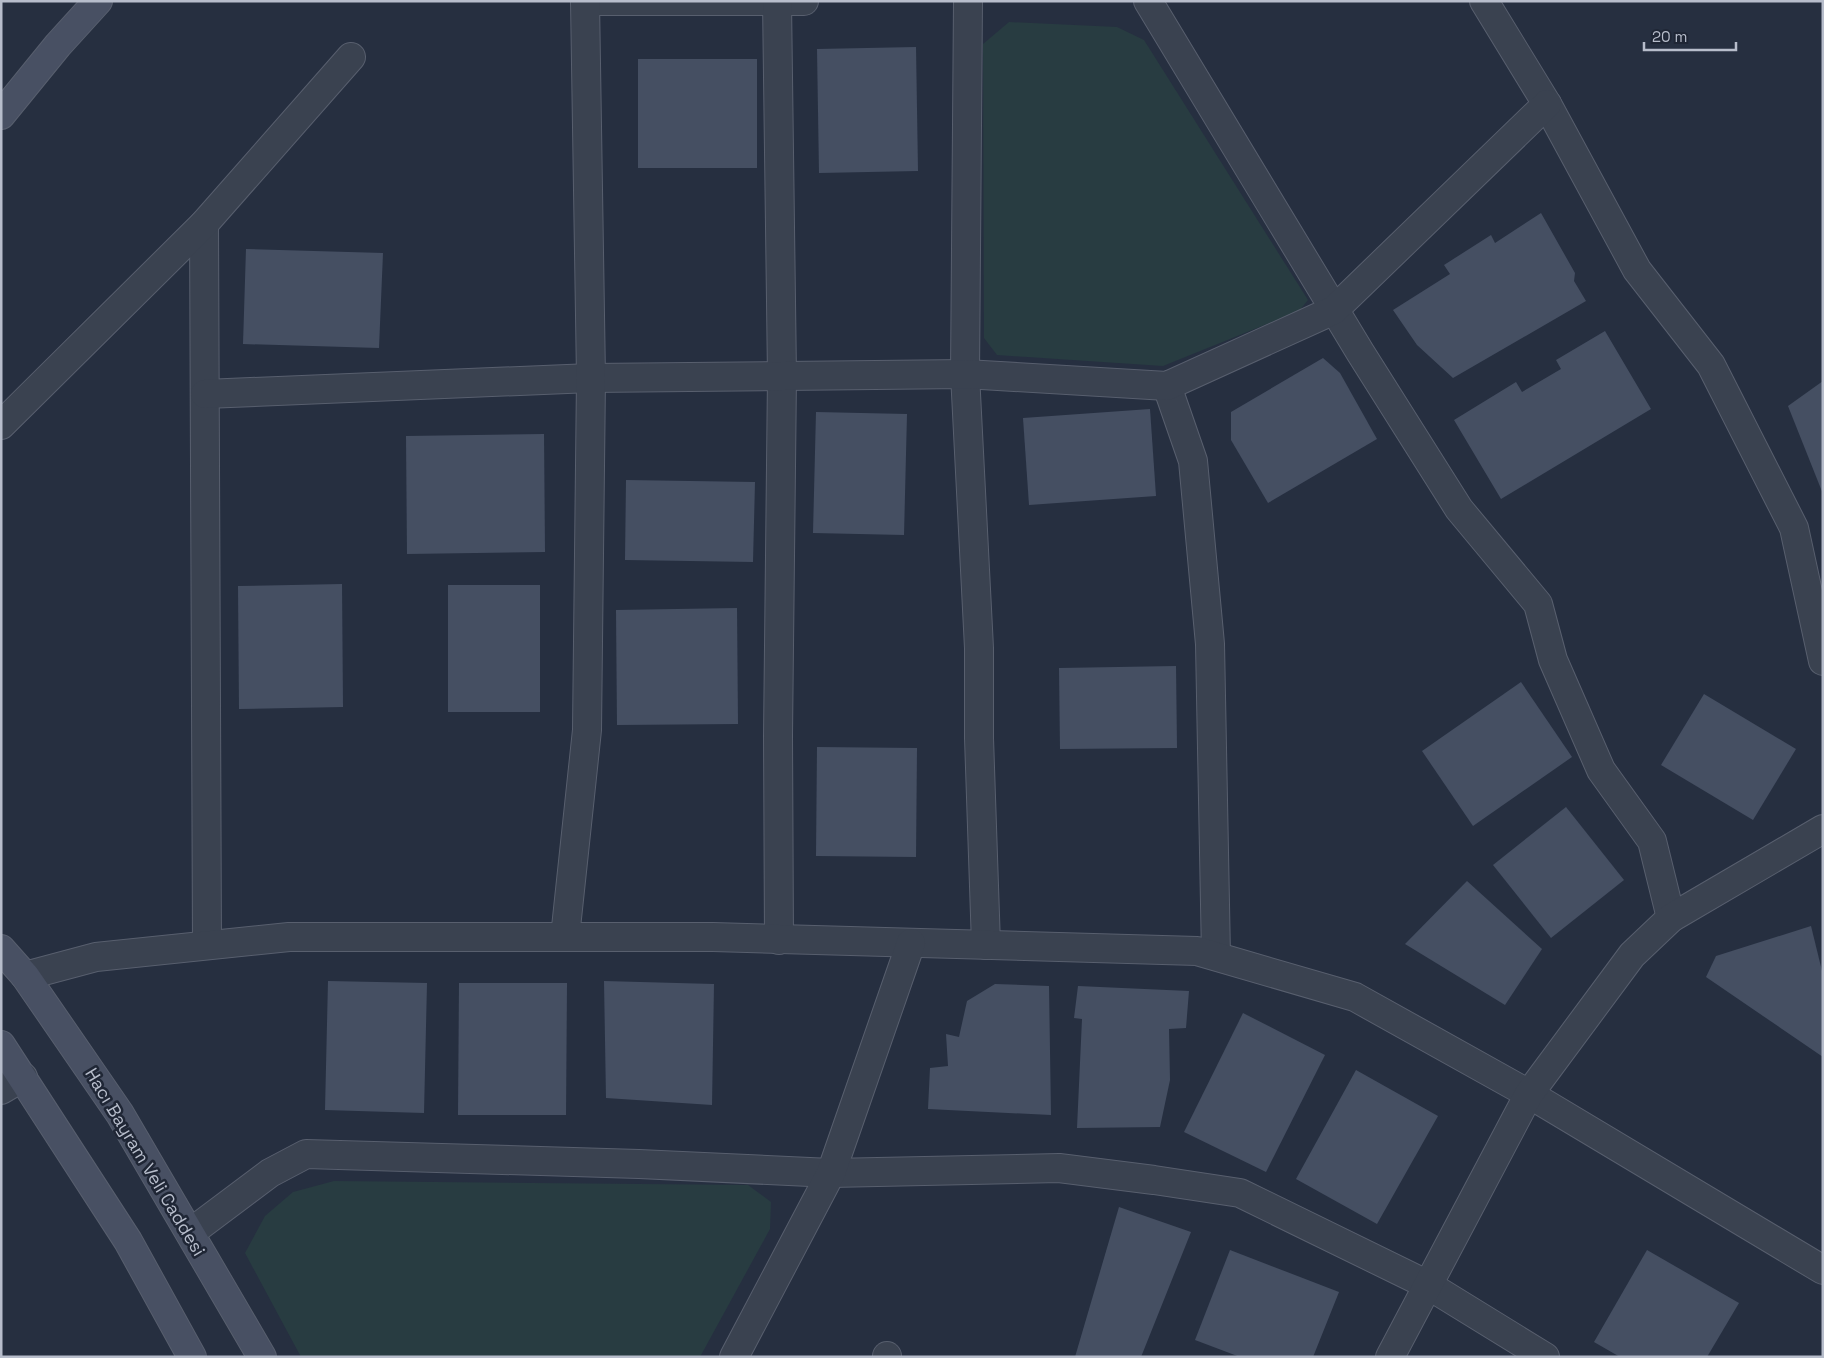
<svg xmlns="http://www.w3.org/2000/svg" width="1824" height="1358" font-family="'Space Grotesk',sans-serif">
<rect width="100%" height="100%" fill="#262f40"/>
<g fill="#283c41">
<polygon points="1009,22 1117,27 1144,40 1308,300 1299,311 1163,366 997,355 984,338 983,44"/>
<polygon points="334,1181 748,1185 771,1202 770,1229 700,1357 301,1357 245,1253 265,1216 293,1192"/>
</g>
<g fill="#454f62">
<polygon points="916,47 918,171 819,173 817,49"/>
<rect x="638" y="59" width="119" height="109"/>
<polygon points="1541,213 1575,273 1574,281 1586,301 1453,378 1417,345 1393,310 1450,274 1444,265 1491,235 1495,243"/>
<polygon points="246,249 383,253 379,348 243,344"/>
<polygon points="1605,331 1651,409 1501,499 1454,420 1516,382 1522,392 1561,369 1556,360"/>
<polygon points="1323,358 1340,373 1377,439 1268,503 1231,440 1231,412"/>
<polygon points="1823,381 1823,494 1788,406"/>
<polygon points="1150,409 1156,496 1029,505 1023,418"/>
<polygon points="816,412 907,414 904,535 813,533"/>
<polygon points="544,434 545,552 407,554 406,436"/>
<polygon points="626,480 755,482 753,562 625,560"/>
<polygon points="342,584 343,707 239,709 238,586"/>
<rect x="448" y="585" width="92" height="127"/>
<polygon points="737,608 738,724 617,725 616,610"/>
<polygon points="1176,666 1177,748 1060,749 1059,668"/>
<polygon points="1521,682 1572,757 1473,826 1422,751"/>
<polygon points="1704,694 1796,749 1753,820 1661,765"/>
<polygon points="817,747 917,748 916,857 816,856"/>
<polygon points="1566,807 1624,880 1551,938 1493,865"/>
<polygon points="1467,881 1542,949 1505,1005 1405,944"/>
<polygon points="1811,926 1823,975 1823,1057 1706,977 1716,956"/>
<polygon points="328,981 427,983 424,1113 325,1110"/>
<polygon points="604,981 714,984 712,1105 606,1098"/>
<polygon points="459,983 567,983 566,1115 458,1115"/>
<polygon points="995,984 1049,986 1051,1115 928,1109 930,1068 948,1066 946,1034 959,1037 967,1001"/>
<polygon points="1078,986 1189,991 1186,1028 1169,1029 1170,1080 1160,1127 1077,1128 1082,1019 1074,1018"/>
<polygon points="1243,1013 1325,1055 1266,1172 1184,1132"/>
<polygon points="1356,1070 1438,1116 1377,1224 1296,1179"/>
<polygon points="1119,1207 1191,1232 1141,1357 1075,1357"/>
<polygon points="1230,1250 1339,1292 1313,1357 1240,1357 1195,1340"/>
<polygon points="1647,1250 1739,1303 1707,1357 1620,1357 1594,1342"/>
</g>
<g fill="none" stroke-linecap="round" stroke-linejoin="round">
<g stroke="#585f6e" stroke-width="30">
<g id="street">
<polyline points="585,1 804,1"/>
<polyline points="968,1 965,374 979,648 979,738 986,945"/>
<polyline points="1148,1 1360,352 1459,509 1538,604 1553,660 1601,770 1652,841 1671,918"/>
<polyline points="1484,1 1547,104 1637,270 1711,365 1794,528 1823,661"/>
<polyline points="777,2 782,376 778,736 779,940"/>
<polyline points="204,224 207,945"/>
<polyline points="1167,386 1193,461 1210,644 1216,956"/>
<polyline points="205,394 591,378 965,374 1167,386 1334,310 1547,104"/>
<polyline points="1,425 204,224 351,57"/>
<polyline points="565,937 587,730 591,378 585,1"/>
<polyline points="25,976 96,957 289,937 713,937 1197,951 1355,997 1529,1094 1823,1270"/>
<polyline points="1,1090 23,1077"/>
<polyline points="190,1233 270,1173 306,1154 639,1164 831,1173 1059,1168 1154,1180 1240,1193 1428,1285 1545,1357"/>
<polyline points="734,1357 831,1173 911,943"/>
<polyline points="887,1357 887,1356"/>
<polyline points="1390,1357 1529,1094 1632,955 1671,918 1823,829"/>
</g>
</g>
<g stroke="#585f6e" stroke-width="30">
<g id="secondary">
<polyline points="1,115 58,45 98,1"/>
<polyline points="1,949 25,976 120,1114 262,1357"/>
<polyline points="1,1045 128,1241 192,1357"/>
</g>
</g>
<use href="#street" stroke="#3a4250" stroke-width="28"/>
<use href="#secondary" stroke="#485063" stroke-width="28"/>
</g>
<g text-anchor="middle" stroke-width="5" stroke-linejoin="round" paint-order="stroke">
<g font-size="18" fill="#b7bdcb" stroke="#1f2635">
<text transform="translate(145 1162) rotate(59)" y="6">Hacı Bayram Veli Caddesi</text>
</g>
</g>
<rect width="1824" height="1358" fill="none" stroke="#b7bdcb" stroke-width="5"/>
<path d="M1644 42v8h92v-8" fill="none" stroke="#b7bdcb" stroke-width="2.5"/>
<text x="1652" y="42" font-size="15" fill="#b7bdcb" stroke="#1f2635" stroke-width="4" paint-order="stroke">20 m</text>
</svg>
